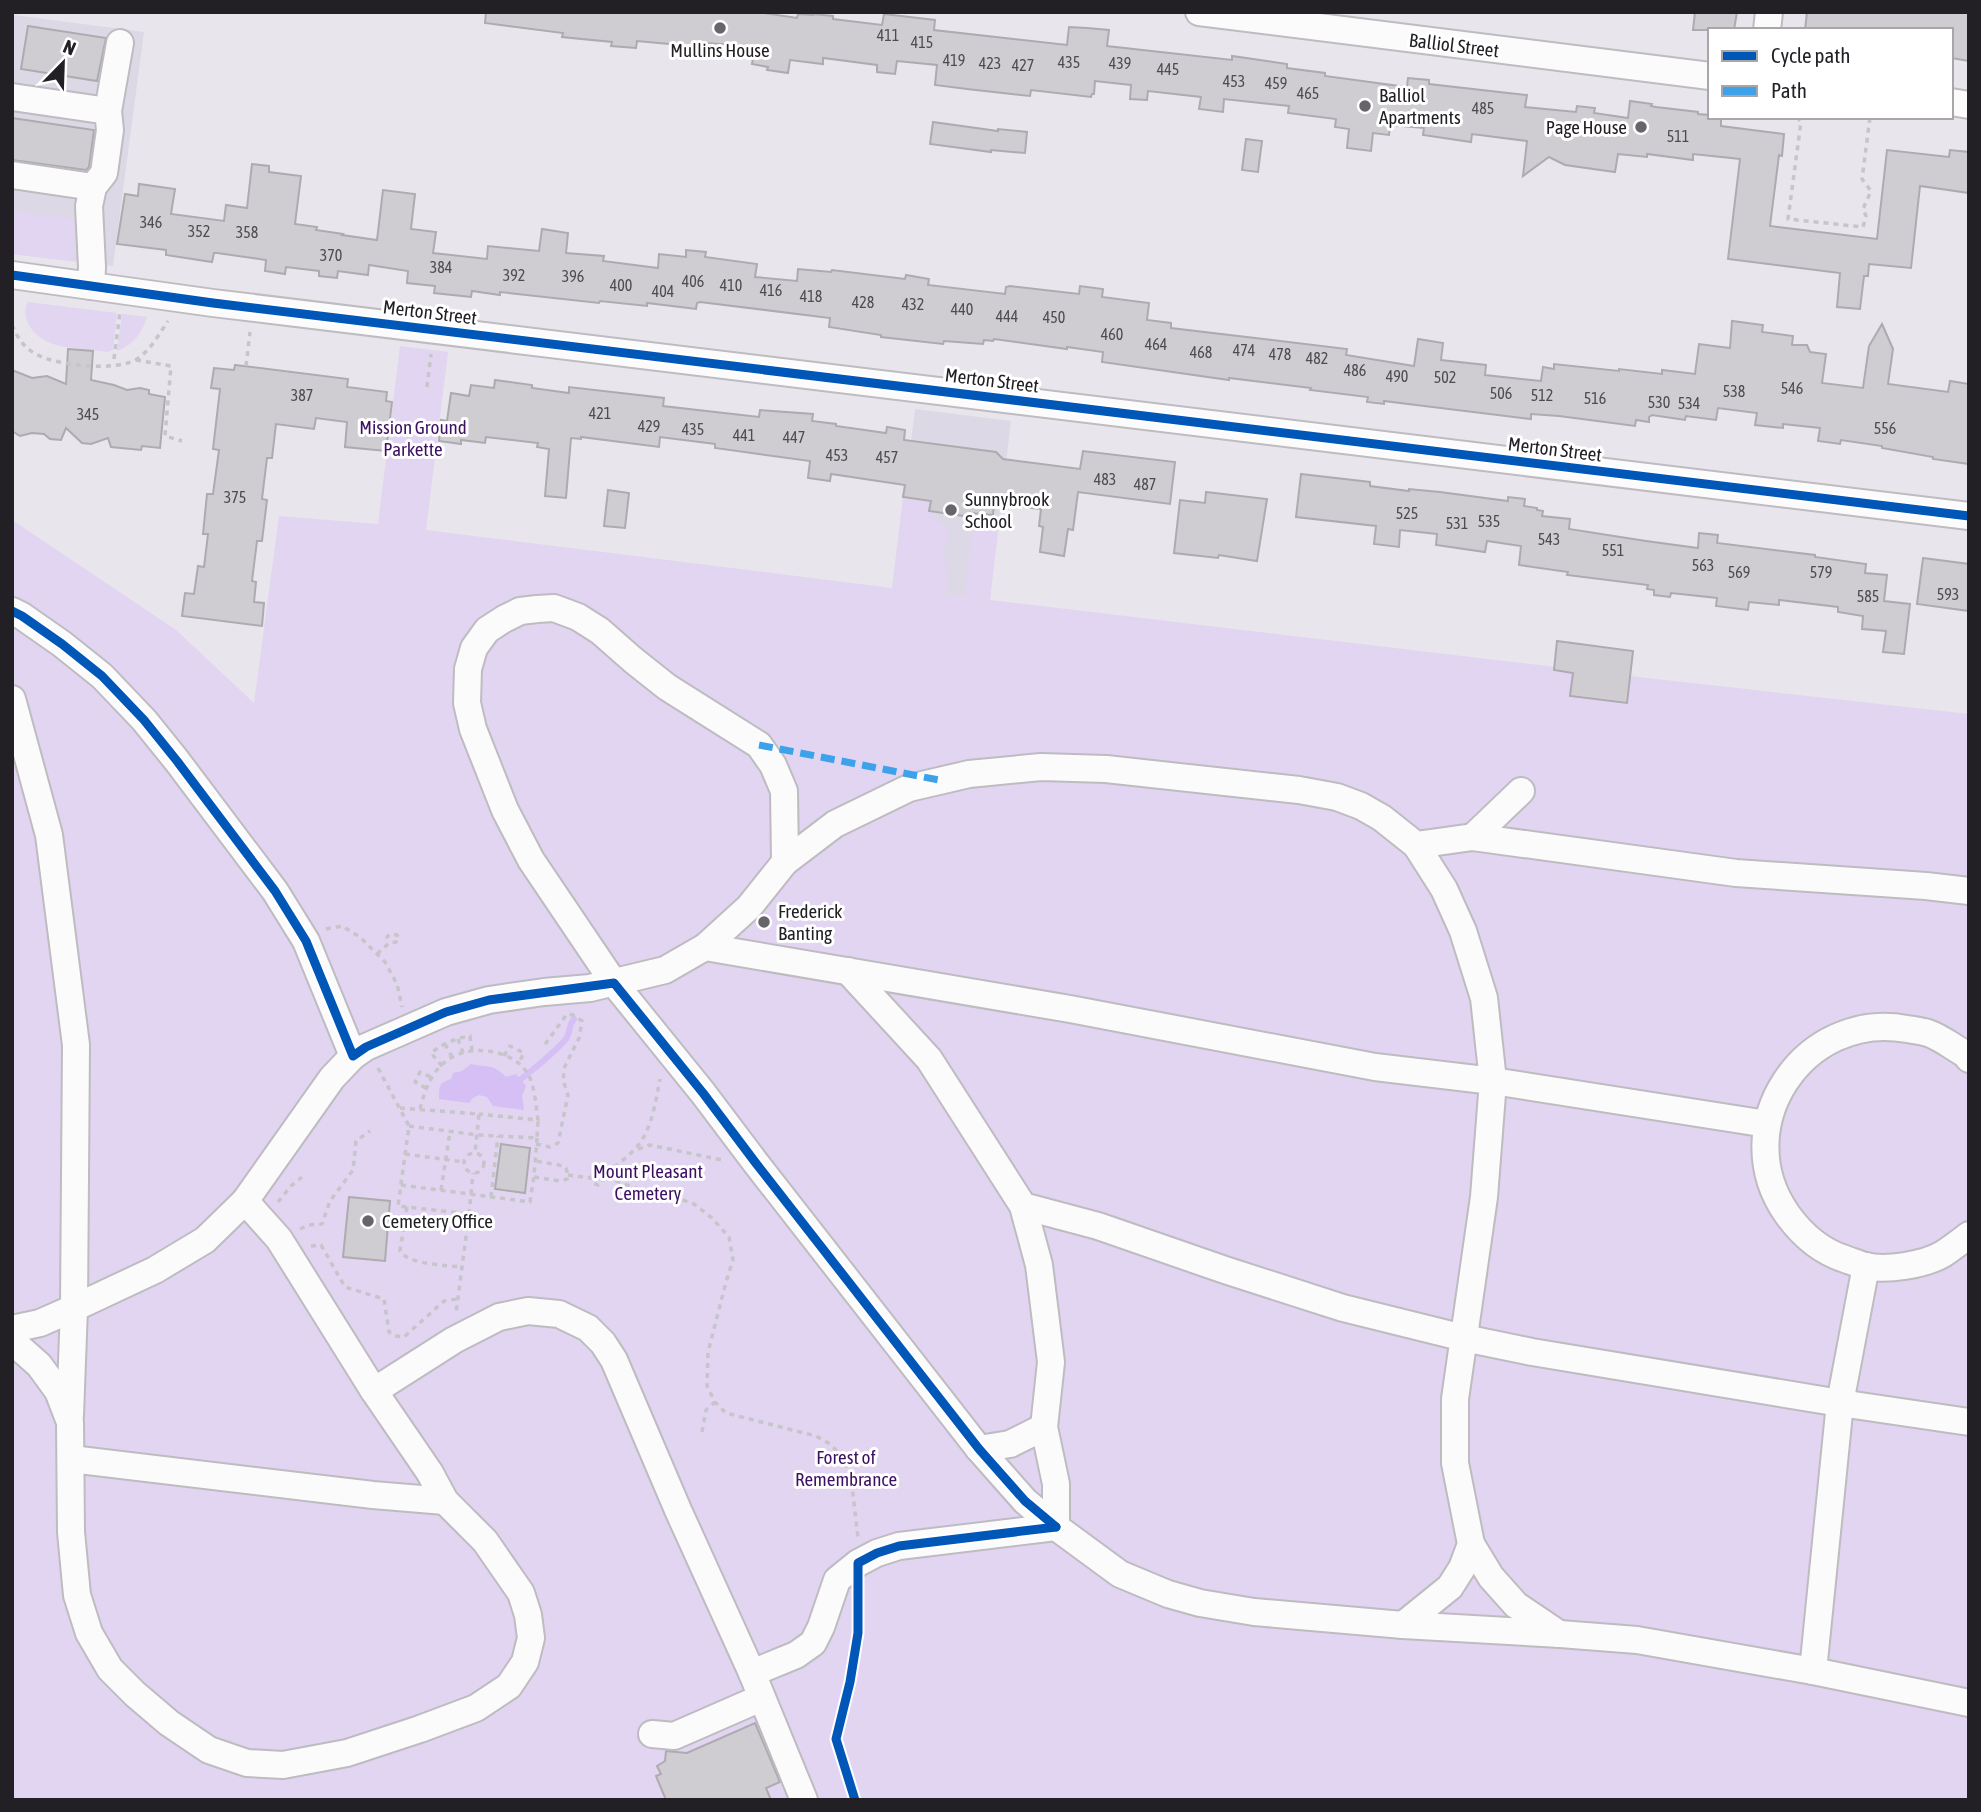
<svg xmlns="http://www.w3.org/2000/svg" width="1981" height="1812" font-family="'Asap Condensed',sans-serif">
<rect width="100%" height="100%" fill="#e8e5ec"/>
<g fill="#ddd8e6">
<polygon points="14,15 144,32 113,266 12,254 12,22"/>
<polygon points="915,409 1011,421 989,600 893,588"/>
</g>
<g fill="#e1d5f1">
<polygon points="12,211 73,219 74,253 71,261 12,254"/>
<path d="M28 302 117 313 113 350 107 352C81 348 41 351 28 323 25 315 24 309 28 302Z"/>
<path d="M122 314 147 317C142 333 133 345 117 351Z"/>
<polygon points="400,346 448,352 426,530 892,588 903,497 931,501 930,511 933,512 932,515 936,520 947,526 948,540 943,555 948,570 946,595 965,596 971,537 976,521 999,524 990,600 1656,679 1969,714 1969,1800 12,1800 12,520 176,630 254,703 279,516 378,524"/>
</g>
<path fill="#d6bff4" d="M471 1064C489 1068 492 1063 506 1077L516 1074 526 1086 522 1096 524 1110 493 1106 487 1097 479 1095 473 1098 469 1103 439 1099C440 1086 437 1084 451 1079L453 1073 462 1071Z"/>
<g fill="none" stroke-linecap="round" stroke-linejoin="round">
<path stroke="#d6bff4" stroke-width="6" d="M520 1080C538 1065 551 1056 566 1039 571 1032 568 1025 574 1019"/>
</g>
<g fill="#cfcdd2" stroke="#adabb0" stroke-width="2">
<polygon points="486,12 757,12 797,18 798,14 813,15 813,14 833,16 833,19 882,25 884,14 935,20 934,30 1067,45 1069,27 1087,28 1109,30 1107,46 1232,60 1232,56 1287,64 1287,68 1325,73 1325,76 1407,87 1408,78 1429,80 1429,84 1527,95 1525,107 1576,112 1577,106 1595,108 1594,113 1628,118 1630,101 1652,104 1651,106 1656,107 1698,112 1698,114 1710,115 1710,117 1721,117 1721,126 1784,134 1782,156 1779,155 1770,226 1877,239 1887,150 1949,157 1950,150 1969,152 1969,193 1920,186 1911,268 1869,264 1868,276 1864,276 1860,309 1837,307 1840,273 1728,259 1740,159 1693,154 1693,160 1647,154 1647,157 1618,154 1615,172 1565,165 1549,157 1523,176 1527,141 1472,134 1471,142 1423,135 1424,128 1390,125 1389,135 1373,133 1371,151 1347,148 1349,129 1335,127 1336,119 1288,113 1289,106 1224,99 1223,112 1199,109 1201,97 1148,91 1147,100 1130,99 1131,85 1095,81 1094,94 1092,94 1091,97 1031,90 1030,96 967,89 935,85 937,65 897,61 895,74 877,72 877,65 823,58 823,64 790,60 788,73 767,70 768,67 752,64 754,53 749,52 750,46 704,43 703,50 680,47 680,45 637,41 636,48 611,46 612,42 562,37 563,33 485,23"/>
<polygon points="1695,12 1737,12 1734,30 1693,30"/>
<polygon points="1807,12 1969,12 1969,61 1951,58 1951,30 1805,30"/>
<polygon points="28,26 106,38 97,81 21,69"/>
<polygon points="12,118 94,130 89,167 86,170 12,160"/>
<polygon points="933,122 998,131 998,129 1027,132 1025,153 991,150 991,152 930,144"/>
<polygon points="1246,139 1262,141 1258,172 1242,170"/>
<polygon points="252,164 269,166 269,172 301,176 295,224 317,227 316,230 343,234 342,235 377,240 383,190 415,194 411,229 436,232 433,253 487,259 488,246 539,251 542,229 568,233 566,253 604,256 603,261 658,268 659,254 686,257 686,250 706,252 705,257 757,264 755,277 797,281 798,269 831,272 832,270 905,279 906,275 929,279 928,285 1005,294 1006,287 1010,286 1079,294 1080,286 1103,289 1102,297 1149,303 1147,320 1171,323 1171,328 1347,349 1346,355 1414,366 1418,339 1443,343 1441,360 1486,365 1485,375 1541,381 1543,367 1554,369 1554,364 1619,371 1619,369 1662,374 1662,370 1695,374 1699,344 1730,348 1732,321 1763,325 1762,332 1793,336 1792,345 1807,345 1810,352 1826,354 1822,383 1863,388 1869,346 1882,324 1893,349 1888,384 1948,392 1950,381 1969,384 1969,464 1933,459 1933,457 1882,448 1882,446 1841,440 1840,444 1818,441 1820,428 1783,424 1783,428 1755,425 1757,413 1718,408 1716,420 1686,416 1685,420 1652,415 1649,417 1649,422 1636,420 1635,426 1559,416 1531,414 1531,419 1408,404 1384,401 1384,404 1367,402 1368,397 1310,390 1311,388 1229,378 1229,380 1102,362 1103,352 1067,347 1067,349 994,339 993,341 984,340 983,344 944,341 943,344 881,337 881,335 829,327 830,318 700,302 697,303 696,309 647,303 647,306 600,301 599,303 500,292 500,295 472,291 471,297 434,293 435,286 407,283 408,271 369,265 368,275 338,271 337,278 319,276 319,271 286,267 285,274 265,271 266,260 217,253 214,253 212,262 166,255 166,250 117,244 125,194 138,196 139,184 175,189 171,214 224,221 226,205 247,208"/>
<polygon points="68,349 93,351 91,380 114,385 127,390 140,388 149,390 149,394 165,397 160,448 142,446 141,450 111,447 108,438 91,444 82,443 66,428 61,440 50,439 44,434 32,433 20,436 12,431 12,370 32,378 47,376 66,384"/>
<polygon points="235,365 348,379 347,387 387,392 386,401 392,402 386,451 345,447 347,422 316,418 314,429 276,424 272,458 267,458 262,499 267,500 262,541 257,541 252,581 256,582 254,602 264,603 262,626 182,616 185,593 194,594 198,566 204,567 208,534 203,534 207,494 213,494 219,450 213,449 220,389 211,388 214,368 234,370"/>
<polygon points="495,380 532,385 532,388 569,393 569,387 664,398 663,406 759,417 760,410 813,414 812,421 836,424 836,426 886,433 887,427 905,430 904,440 996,452 1003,459 1080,469 1083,451 1175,462 1170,504 1078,492 1073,530 1068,529 1064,556 1040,552 1043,527 1039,526 1041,509 994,504 993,515 971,513 971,517 929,511 931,501 903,497 905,485 831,474 830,481 808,478 810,461 715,448 715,444 660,437 659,447 581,437 581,439 571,438 566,498 545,496 549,449 537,447 538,443 486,437 485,443 461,440 461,444 439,441 441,420 447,421 451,393 469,396 471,385 494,388"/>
<polygon points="1301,474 1370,482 1370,486 1409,491 1409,489 1440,492 1508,501 1508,497 1525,499 1524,506 1537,508 1537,510 1543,511 1542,516 1570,519 1569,529 1646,541 1698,548 1699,533 1718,535 1717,543 1815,555 1815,557 1866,564 1865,573 1887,575 1884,601 1910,604 1904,654 1883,652 1886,631 1862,629 1863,616 1838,612 1838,607 1779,600 1779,605 1749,602 1748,610 1716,606 1717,598 1671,593 1670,597 1654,595 1654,590 1647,589 1648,585 1567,575 1568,572 1519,565 1521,546 1487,541 1485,552 1436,545 1437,534 1400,530 1399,547 1374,544 1376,526 1296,517"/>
<polygon points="608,490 629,493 625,528 604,526"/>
<polygon points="1206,492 1267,499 1257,561 1219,555 1218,558 1174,553 1180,500 1205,503"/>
<polygon points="1923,558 1969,564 1969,611 1917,604"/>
<polygon points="1557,641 1633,651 1627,703 1570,696 1573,673 1554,670"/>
<polygon points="501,1144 530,1148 525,1193 495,1189"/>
<polygon points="349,1197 390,1201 385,1261 343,1257"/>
<polygon points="755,1723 780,1782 766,1788 771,1800 666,1800 656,1776 661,1774 657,1766 665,1761 666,1751 687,1753"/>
</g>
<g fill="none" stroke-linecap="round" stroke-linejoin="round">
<g stroke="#bebbc1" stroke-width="30">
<g id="minor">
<polyline points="1199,12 1710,76"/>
<polyline points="1767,30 1769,12"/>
<polyline points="12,97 108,111 110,130 104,173 93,187 89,206 92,267 91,286"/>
<polyline points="1951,102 1969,105"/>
<polyline points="108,111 120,43"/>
<polyline points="12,175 93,187"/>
<polyline points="12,275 213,303 1969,516"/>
<polyline points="12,611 22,616 62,644 102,676 144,720 177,761 275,891 306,941 353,1056"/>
<polyline points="12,699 49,835 76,1045 74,1308 70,1415"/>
<polyline points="1473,837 1521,791"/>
<polyline points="785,862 784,791 773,765 759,745 667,687 633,660 600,631 578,617 554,608 537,609 520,611 504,619 487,630 474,648 468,669 467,703 473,729 505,810 531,860 614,983 703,1093 755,1162 979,1449 1025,1501 1056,1527 1120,1574 1168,1594 1200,1603 1254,1612 1403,1625 1560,1634 1637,1640 1813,1671 1969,1703"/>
<polyline points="705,947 749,907 785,862 835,824 909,788 969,774 1041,767 1106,769 1299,790 1337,797 1361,806 1382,818 1416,845 1473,837 1736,873 1926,886 1969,891"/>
<polyline points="848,971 929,1059 1023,1206 1039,1265 1051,1362 1044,1427 1056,1484 1056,1527"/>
<path d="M1969 1059 1965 1054C1953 1047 1940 1037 1928 1033 1921 1031 1913 1030 1907 1029 1803 1010 1726 1127 1787 1214 1802 1235 1820 1251 1845 1259 1851 1261 1858 1264 1865 1266 1886 1271 1924 1265 1943 1254 1952 1248 1960 1242 1969 1235"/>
<polyline points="1023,1206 1098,1226 1225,1270 1343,1308 1464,1338 1532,1352 1840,1403 1969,1422"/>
<polyline points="12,1329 40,1323 74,1308 155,1270 205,1240 245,1201 332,1078 353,1056 366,1047 446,1012 489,1000 544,992 590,988 665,970 705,947 1070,1009 1375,1067 1493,1081 1767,1124"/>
<polyline points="12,1341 39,1365 58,1391 70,1422 71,1532 77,1595 89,1633 110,1669 135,1694 169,1723 209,1750 247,1763 283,1765 347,1753 420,1729 476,1708 509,1686 525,1662 531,1638 528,1615 521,1593 485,1541 445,1501 430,1473 374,1391 279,1239 245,1201"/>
<polyline points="374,1391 454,1340 499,1317 528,1311 559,1314 588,1328 603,1343 614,1360 678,1510 752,1673 796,1655 813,1643 821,1627 837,1580 858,1563 877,1553 899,1546 1056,1527"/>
<polyline points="979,1449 1010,1444 1044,1427"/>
<polyline points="71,1459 373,1495 445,1501"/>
<polyline points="1471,1544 1491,1577 1516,1605 1559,1634"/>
<polyline points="1403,1625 1450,1587 1462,1568 1471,1544 1455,1463 1455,1399 1484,1197 1493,1081 1484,998 1463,931 1444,889 1416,845"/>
<polyline points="1813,1671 1840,1403 1866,1266"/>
<polyline points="752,1673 804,1800"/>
<polyline points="652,1734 674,1736 761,1698"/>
</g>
</g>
<g stroke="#c6c5c9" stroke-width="3.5" stroke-dasharray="5 5" stroke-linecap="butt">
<polyline points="1797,117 1801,122 1788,219 1863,227 1866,216 1863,209 1871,191 1862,179 1870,117"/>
<path d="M12 325C17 337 24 348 36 354 57 366 116 372 137 359 151 350 159 334 168 321"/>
<polyline points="114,359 120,312"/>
<polyline points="136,360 171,366 165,436 182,441"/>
<polyline points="246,366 250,332"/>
<polyline points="427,387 431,354"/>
<polyline points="326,929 342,926 360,937 385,962 397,984 402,1007"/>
<polyline points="377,954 389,943 396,942 399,938 397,935 390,934 387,937 389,943"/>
<polyline points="458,1039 463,1053"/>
<polyline points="445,1044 452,1057"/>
<polyline points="504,1056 510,1046 524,1053 518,1064"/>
<path d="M442 1066 431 1053C442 1044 456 1038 470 1036L472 1050"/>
<polyline points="378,1068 409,1126 398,1206 469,1214 456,1313"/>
<polyline points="426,1088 415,1082 420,1072 431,1077"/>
<polyline points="400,1108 479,1114 475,1153"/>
<path d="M420 1109C425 1090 431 1071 449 1059 472 1043 518 1050 530 1078 535 1090 536 1107 538 1120L479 1114"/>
<polyline points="409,1126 478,1135 537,1138 538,1120"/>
<polyline points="536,1144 550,1147 558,1143 568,1095 563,1080 565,1066 579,1038 582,1021 573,1015 567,1014 543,1047"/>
<polyline points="638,1149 650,1145 722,1160"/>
<circle cx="474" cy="1163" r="10"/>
<polyline points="405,1154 464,1162"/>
<path d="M568 1175 591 1178 593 1183 598 1185 603 1182V1176C613 1168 624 1160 633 1151 652 1133 655 1103 660 1079"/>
<polyline points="534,1177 560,1181 567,1179 568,1175 566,1168 559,1165 535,1161"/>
<polyline points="591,1178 594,1173 599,1172 603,1176 635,1188 672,1196 694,1204 712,1218 729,1237 733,1260 726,1282 708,1352 707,1386 715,1402 726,1413 816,1436 830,1444 842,1456 851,1477 858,1538"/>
<polyline points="401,1185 530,1202 534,1176 537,1138"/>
<polyline points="441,1190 450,1132"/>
<polyline points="491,1197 498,1136"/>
<polyline points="278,1202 291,1186 302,1177"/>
<path d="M407 1207 400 1251C410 1265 445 1265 461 1267"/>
<polyline points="469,1214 473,1173"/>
<polyline points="300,1229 309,1225 322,1224 330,1201 353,1170 356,1141 370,1131"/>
<polyline points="311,1246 321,1245 345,1287 384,1299 389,1332 395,1336 404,1337 444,1301 457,1299"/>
<polyline points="702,1432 706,1410 715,1402"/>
</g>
<use href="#minor" stroke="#fcfbfc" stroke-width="26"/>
<polyline stroke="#3ea2eb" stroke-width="7" stroke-dasharray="14 7" stroke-linecap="butt" points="759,745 939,780"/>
<g stroke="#fff" stroke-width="13">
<g id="cycleway">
<polyline points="12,275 213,303 1969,516"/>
<polyline points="12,611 22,616 62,644 102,676 144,720 177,761 275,891 306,941 353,1056 366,1047 446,1012 489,1000 614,983 703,1093 755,1162 979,1449 1025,1501 1056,1527"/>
<polyline points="855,1800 836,1739 850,1682 858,1633 858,1563 877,1553 899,1546 1056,1527"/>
</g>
</g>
<use href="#cycleway" stroke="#0057b8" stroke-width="9"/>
</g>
<g fill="#67656b" stroke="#fff" stroke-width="2.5">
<circle cx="720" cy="28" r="7"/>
<circle cx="1365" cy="106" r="7"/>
<circle cx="1641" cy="127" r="7"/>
<circle cx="951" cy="510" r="7"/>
<circle cx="764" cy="922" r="7"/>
<circle cx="368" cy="1221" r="7"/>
</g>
<g text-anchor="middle" stroke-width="6" stroke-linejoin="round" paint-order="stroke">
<g font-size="16" fill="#4e4c51">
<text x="888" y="41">411</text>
<text x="922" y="48">415</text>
<text x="954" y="66">419</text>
<text x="1069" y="68">435</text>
<text x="990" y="69">423</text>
<text x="1120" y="69">439</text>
<text x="1023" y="71">427</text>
<text x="1168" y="75">445</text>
<text x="1234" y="87">453</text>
<text x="1276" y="89">459</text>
<text x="1308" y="99">465</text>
<text x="1483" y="114">485</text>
<text x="1678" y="142">511</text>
<text x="151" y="228">346</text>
<text x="199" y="237">352</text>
<text x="247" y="238">358</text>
<text x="331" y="261">370</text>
<text x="441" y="273">384</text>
<text x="514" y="281">392</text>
<text x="573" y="282">396</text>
<text x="693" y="287">406</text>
<text x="621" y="291">400</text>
<text x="731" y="291">410</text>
<text x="771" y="296">416</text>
<text x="663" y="297">404</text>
<text x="811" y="302">418</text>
<text x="863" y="308">428</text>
<text x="913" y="310">432</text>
<text x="962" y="315">440</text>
<text x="1007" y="322">444</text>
<text x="1054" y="323">450</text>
<text x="1112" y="340">460</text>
<text x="1156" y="350">464</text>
<text x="1244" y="356">474</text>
<text x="1201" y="358">468</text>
<text x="1280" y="360">478</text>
<text x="1317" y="364">482</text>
<text x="1355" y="376">486</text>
<text x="1397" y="382">490</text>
<text x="1445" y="383">502</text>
<text x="1792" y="394">546</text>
<text x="1734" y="397">538</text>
<text x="1501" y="399">506</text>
<text x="302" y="401">387</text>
<text x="1542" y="401">512</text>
<text x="1595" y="404">516</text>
<text x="1659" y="408">530</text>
<text x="1689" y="409">534</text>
<text x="600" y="419">421</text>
<text x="88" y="420">345</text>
<text x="649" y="432">429</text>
<text x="1885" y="434">556</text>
<text x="693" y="435">435</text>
<text x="744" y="441">441</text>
<text x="794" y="443">447</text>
<text x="837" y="461">453</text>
<text x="887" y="463">457</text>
<text x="1105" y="485">483</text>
<text x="1145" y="490">487</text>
<text x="235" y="503">375</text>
<text x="1407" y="519">525</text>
<text x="1489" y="527">535</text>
<text x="1457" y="529">531</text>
<text x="1549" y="545">543</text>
<text x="1613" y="556">551</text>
<text x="1703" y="571">563</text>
<text x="1739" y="578">569</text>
<text x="1821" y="578">579</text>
<text x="1948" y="600">593</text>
<text x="1868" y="602">585</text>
</g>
<g font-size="19" fill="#222025" stroke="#fff">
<text transform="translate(1454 45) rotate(7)" y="7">Balliol Street</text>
<text transform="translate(430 312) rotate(7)" y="7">Merton Street</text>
<text transform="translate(992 380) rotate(7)" y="7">Merton Street</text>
<text transform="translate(1555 449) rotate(7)" y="7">Merton Street</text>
</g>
<g font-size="19" fill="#222025" stroke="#fff" text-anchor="start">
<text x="720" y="57" text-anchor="middle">Mullins House</text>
<text x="1379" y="102">Balliol<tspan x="1379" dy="22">Apartments</tspan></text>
<text x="1627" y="134" text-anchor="end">Page House</text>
<text x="965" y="506">Sunnybrook<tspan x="965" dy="22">School</tspan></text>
<text x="778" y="918">Frederick<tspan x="778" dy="22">Banting</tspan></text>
<text x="382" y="1228">Cemetery Office</text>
</g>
<g font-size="19" fill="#3e1063" stroke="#fff">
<text x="413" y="434">Mission Ground<tspan x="413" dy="22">Parkette</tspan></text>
<text x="648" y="1178">Mount Pleasant<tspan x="648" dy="22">Cemetery</tspan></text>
<text x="846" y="1464">Forest of<tspan x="846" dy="22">Remembrance</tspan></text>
</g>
</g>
<rect width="1981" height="1812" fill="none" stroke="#222025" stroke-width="28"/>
<rect x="1708" y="28" width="245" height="91" fill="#ffffff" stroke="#a7a6a8" stroke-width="2"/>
<rect x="1722" y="51" width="35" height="10" fill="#0057b8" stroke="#a7a6a8" stroke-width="2"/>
<text x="1771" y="63" font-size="21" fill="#222025">Cycle path</text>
<rect x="1722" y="86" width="35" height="10" fill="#3ea2eb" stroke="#a7a6a8" stroke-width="2"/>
<text x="1771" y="98" font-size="21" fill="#222025">Path</text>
<g transform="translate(63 63) rotate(23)" stroke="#ffffff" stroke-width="5" paint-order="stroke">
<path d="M0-5L12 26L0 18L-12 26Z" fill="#222025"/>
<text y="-10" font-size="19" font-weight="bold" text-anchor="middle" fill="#222025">N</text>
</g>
</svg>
